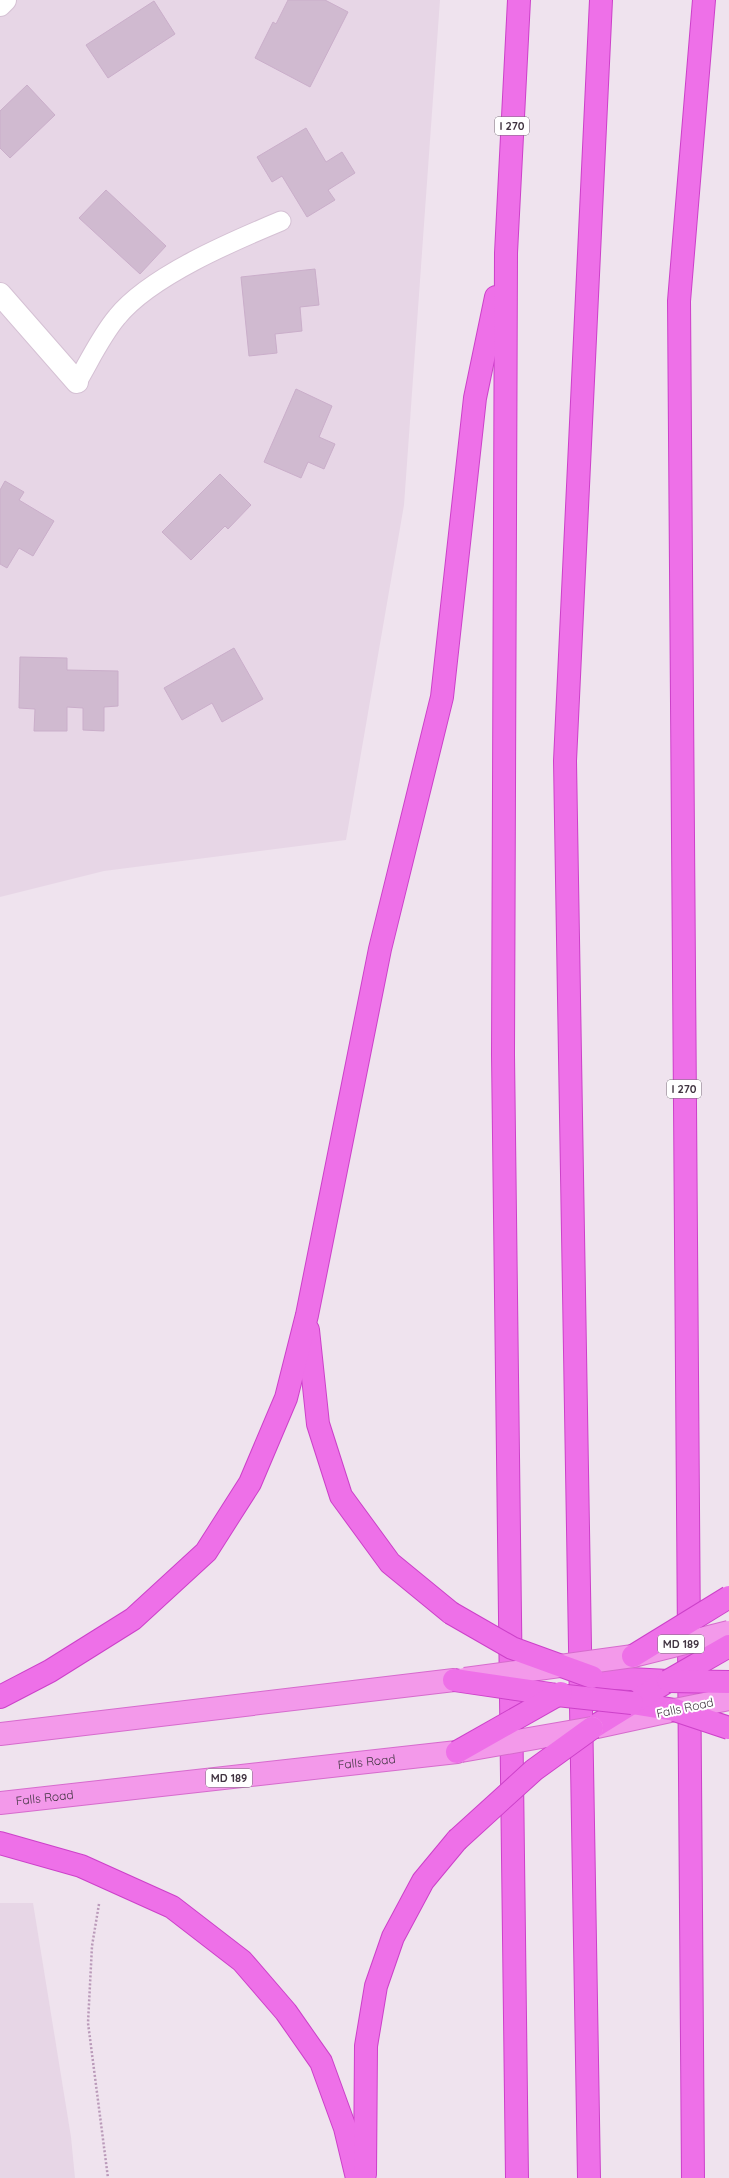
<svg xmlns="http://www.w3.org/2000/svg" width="729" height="2178" font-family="Quicksand,sans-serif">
<rect width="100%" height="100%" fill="#efe3ee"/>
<g fill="#e7d6e6">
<polygon points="0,0 440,0 404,505 346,840 104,871 0,897"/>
<polygon points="0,1903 33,1903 71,2137 75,2178 0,2178"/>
</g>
<g fill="#d0bad0" stroke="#caaeca">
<polygon points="288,0 325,0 348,12 310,87 255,58 273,22 276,24"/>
<polygon points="154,1 175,34 108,78 86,45"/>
<polygon points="27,85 55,115 10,158 0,148 0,111"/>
<polygon points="306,128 326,162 342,152 355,173 328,190 335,200 307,217 282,176 272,182 257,157"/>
<polygon points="106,190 166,246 140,274 79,218"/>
<polygon points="315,269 319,305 300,307 302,331 275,334 277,353 249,356 241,277"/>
<polygon points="296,389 332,406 319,437 335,444 324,469 308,462 301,478 264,462"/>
<polygon points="220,474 251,505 228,529 225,526 191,560 162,532"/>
<polygon points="5,481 24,492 19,500 54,521 33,556 19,548 7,568 0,564 0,490"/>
<polygon points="234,648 263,699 222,722 212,703 182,720 164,688"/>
<polygon points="20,657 67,658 67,670 118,671 118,706 104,707 104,731 83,730 83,708 67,707 67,731 34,731 35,709 19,708"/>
</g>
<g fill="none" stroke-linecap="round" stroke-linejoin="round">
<g stroke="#d5c1d4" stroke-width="21">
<path id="service" d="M77 382C90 360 101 336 117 317 150 276 233 241 281 221"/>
</g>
<g stroke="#d5c1d4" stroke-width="24">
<g id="minor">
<polyline points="0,5 5,0"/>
<polyline points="0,294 77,382"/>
</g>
</g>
<g stroke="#d66bcd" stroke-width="24">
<g id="primary">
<polyline points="597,1727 675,1710"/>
<polyline points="0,1734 454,1680"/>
<path id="s1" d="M0 1803 457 1752"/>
</g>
</g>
<g stroke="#cc41c9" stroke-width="24">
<g id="motorway">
<polyline points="308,1330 318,1424 341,1496 390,1563 451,1613"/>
<polyline points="592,1677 668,1681"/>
<polyline points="0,1697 50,1671 133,1619 206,1552 250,1483 286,1398 307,1315 380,949 442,697 475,398 496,297"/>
<polyline points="632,1703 675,1710"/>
<polyline points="592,1728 668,1681"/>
<polyline points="0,1843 81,1866 172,1907 242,1961 286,2012 321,2062 345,2128 357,2178"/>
<polyline points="365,2174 366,2046 376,1986 393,1937 423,1881 457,1840"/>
<polyline points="517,2178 503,1055 506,253 519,0"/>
<polyline points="589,2178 565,761 601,0"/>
<polyline points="693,2178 679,301 704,0"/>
</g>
</g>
<polyline stroke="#ba9ab9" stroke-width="2.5" stroke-dasharray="2 2" stroke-linecap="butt" points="99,1904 92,1946 88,2023 108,2178"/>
<use href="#service" stroke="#fff" stroke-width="19"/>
<use href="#minor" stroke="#fff" stroke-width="22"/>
<use href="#primary" stroke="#f399ea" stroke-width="22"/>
<use href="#motorway" stroke="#ee70e8" stroke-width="22"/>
<g stroke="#d66bcd" stroke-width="24" stroke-linecap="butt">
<g id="primary-bridge">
<polyline points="465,1679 633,1656 729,1632"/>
<polyline points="675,1710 729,1699"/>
<polyline points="461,1751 592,1728"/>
</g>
</g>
<g stroke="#cc41c9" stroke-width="24" stroke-linecap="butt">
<g id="motorway-bridge">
<polyline points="451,1613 512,1648 592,1677"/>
<polyline points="633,1656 729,1597"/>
<polyline points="454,1680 557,1695 632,1703"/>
<polyline points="668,1681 729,1646"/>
<polyline points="669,1681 729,1682"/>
<polyline points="675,1710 729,1728"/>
<polyline points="457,1752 561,1693"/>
<polyline points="457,1840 534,1770 592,1728"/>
</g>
</g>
<use href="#primary-bridge" stroke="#f399ea" stroke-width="22"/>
<use href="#motorway-bridge" stroke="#ee70e8" stroke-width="22"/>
</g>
<g text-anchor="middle" stroke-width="4" stroke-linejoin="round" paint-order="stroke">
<g fill="#fff" stroke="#7a717a" stroke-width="1">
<rect x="495" y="117" width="34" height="18" rx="3"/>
<rect x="667" y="1080" width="34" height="18" rx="3"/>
<rect x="658" y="1635" width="46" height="18" rx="3"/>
<rect x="206" y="1769" width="46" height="18" rx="3"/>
</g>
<g font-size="11" font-weight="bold" fill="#413441">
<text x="512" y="130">I 270</text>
<text x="684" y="1093">I 270</text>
<text x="681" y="1648">MD 189</text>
<text x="229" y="1782">MD 189</text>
</g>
<g font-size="12" fill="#413441" stroke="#fff">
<text transform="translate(685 1708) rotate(-12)" y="4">Falls Road</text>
<text dy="4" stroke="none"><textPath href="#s1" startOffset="369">Falls Road</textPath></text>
<text dy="4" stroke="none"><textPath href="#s1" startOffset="45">Falls Road</textPath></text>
</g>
</g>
</svg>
